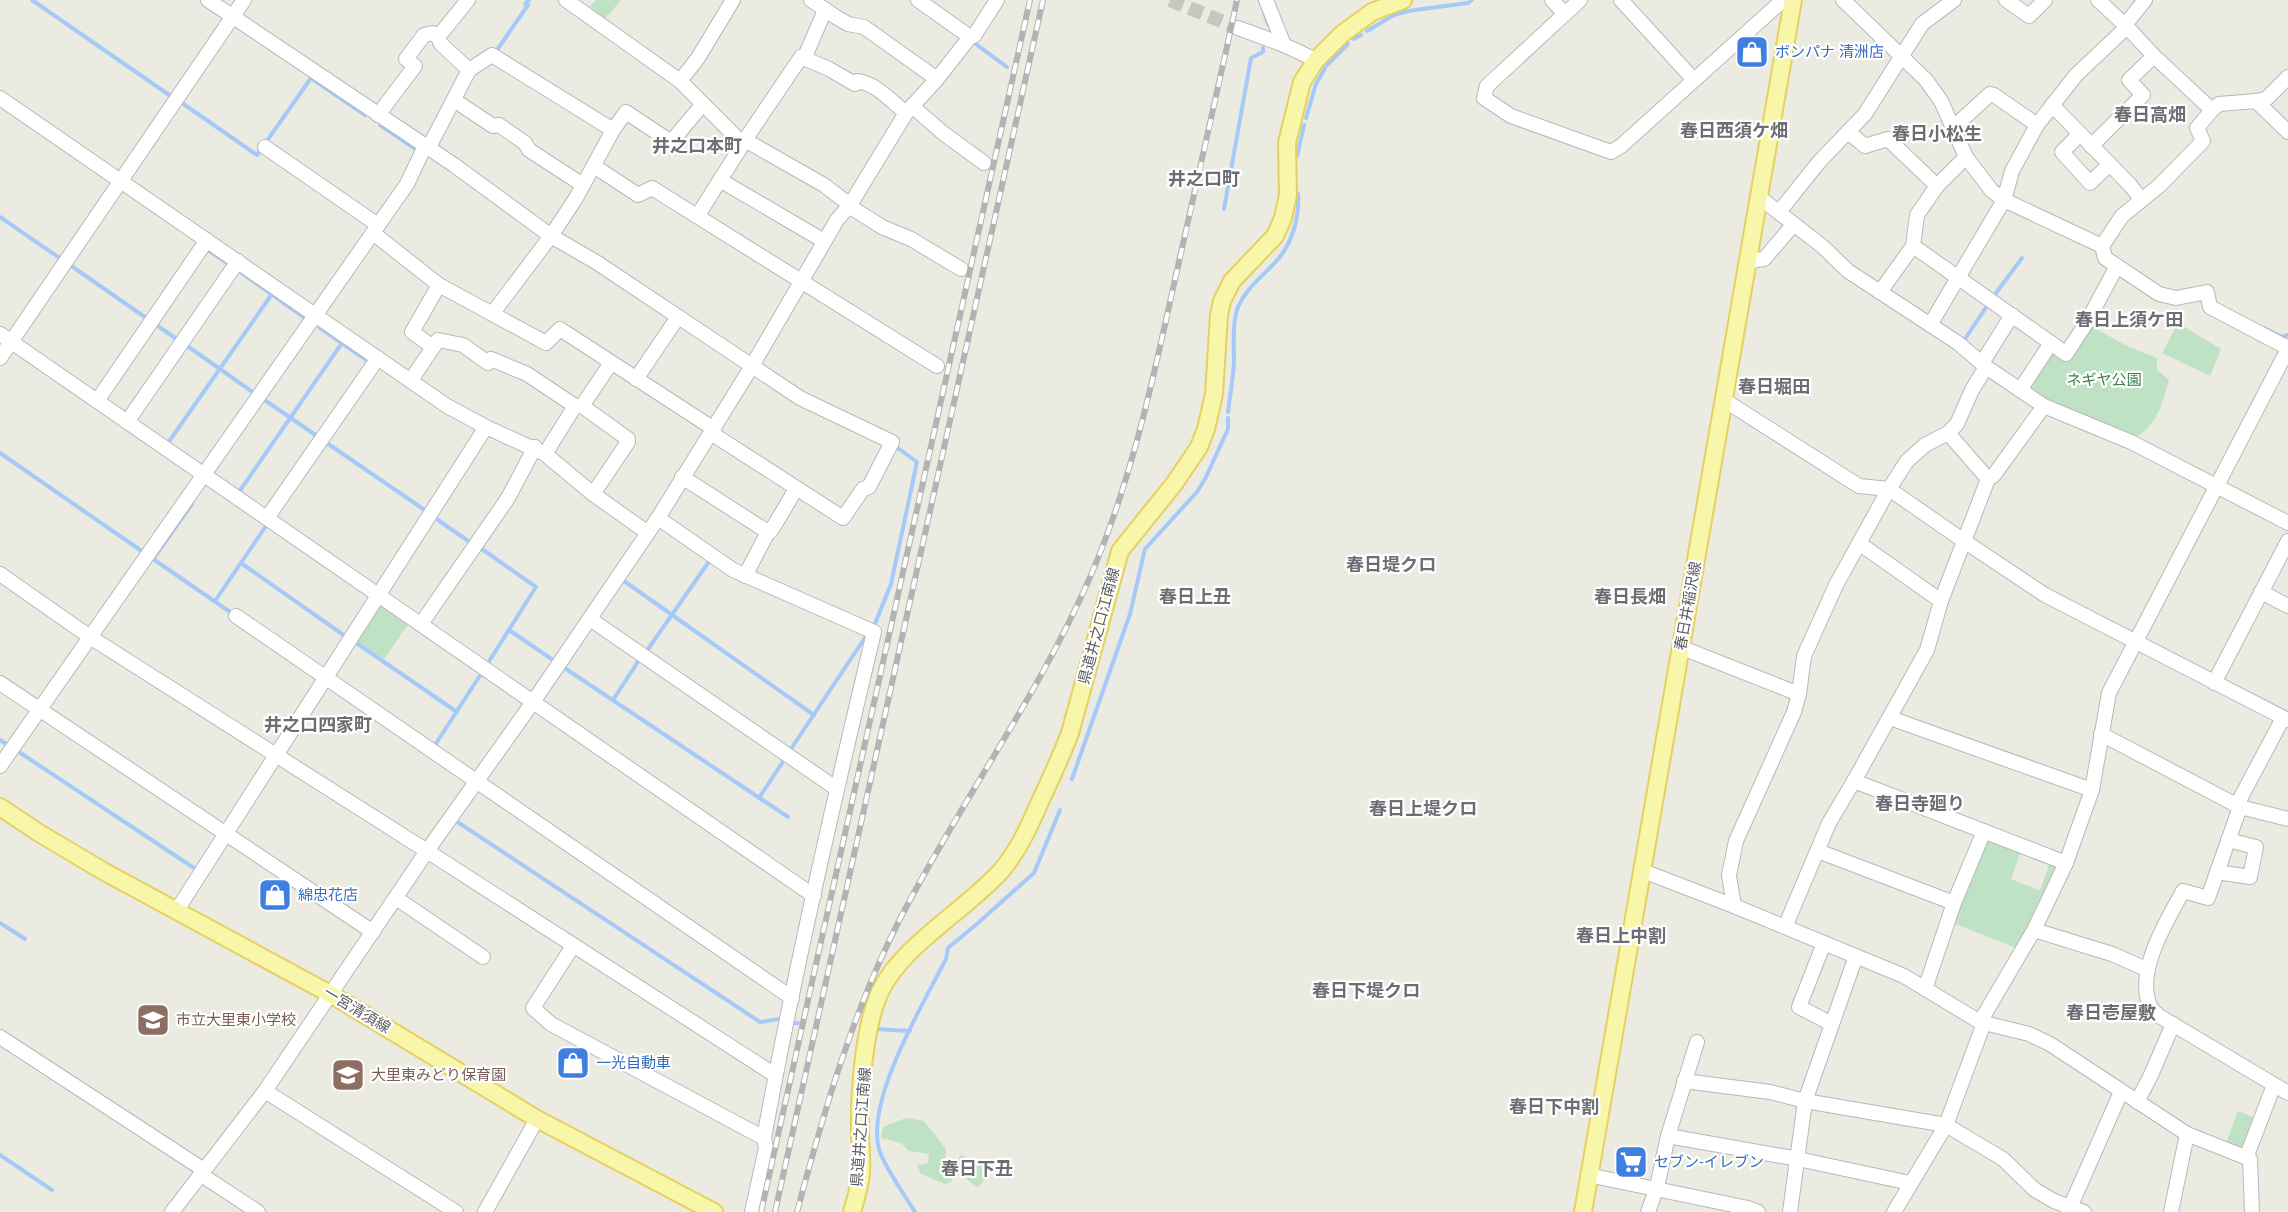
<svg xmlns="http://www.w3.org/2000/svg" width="2288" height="1212" font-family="'Open Sans','Noto Sans JP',sans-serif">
<rect width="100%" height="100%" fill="#ebebe1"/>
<g fill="#bfe2c4">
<polygon points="596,0 621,0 605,19 590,6"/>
<polygon points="2178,323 2221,349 2210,376 2162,353"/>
<path d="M2091 326 2129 347 2157 358V370L2169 380C2163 401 2157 426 2137 436 2116 428 2035 403 2028 385L2053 351 2065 359Z"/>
<polygon points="382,604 409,623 384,659 355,640 378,605"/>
<polygon points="1990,838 2021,851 2011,879 2038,890 2041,889 2050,861 2057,864 2057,868 2016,948 1953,923 1983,841"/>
<polygon points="2238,1111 2258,1119 2246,1151 2225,1146"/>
<path d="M906 1118 924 1121 946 1149 945 1159 949 1166 953 1165 961 1155 968 1158 971 1162 982 1164 986 1169V1177L979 1187C969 1184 964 1172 953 1175L952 1181 945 1184 921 1174 917 1165 928 1163 929 1154 909 1151 901 1143 881 1138 883 1127Z"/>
</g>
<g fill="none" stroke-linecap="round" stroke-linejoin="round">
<g stroke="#a5c9f8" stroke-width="4">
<polyline points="32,0 172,97"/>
<polyline points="1264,12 1268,24"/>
<polyline points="1367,31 1394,15 1408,11 1468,3 1472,0"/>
<polyline points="1354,39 1361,35"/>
<polyline points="973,42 1007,67"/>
<polyline points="497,50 528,5 525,4 529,0"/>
<polyline points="1327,65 1348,44"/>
<polyline points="182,103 257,155 311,78 365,115"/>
<polyline points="1306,118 1316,84 1325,68"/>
<polyline points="380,125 414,148"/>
<polyline points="1297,156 1304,125"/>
<polyline points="1224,209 1251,58 1263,52 1263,48"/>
<polyline points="0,217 61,259"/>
<polyline points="208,250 227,263"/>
<polyline points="70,265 149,320"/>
<polyline points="239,271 305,318"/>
<polyline points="1993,297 2022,258"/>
<polyline points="155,324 178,340"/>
<polyline points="320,328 368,361"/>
<polyline points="2264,328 2282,337 2288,335"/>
<polyline points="1963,342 1989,303"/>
<polyline points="186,345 254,393"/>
<polyline points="263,399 317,436"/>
<path d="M1228 412C1230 396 1233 379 1234 362 1234 345 1232 324 1238 307 1247 286 1265 275 1279 258 1294 239 1299 217 1298 194"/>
<polyline points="324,441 426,511"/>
<polyline points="168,443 272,294"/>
<polyline points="0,453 143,552"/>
<polyline points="239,492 342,343"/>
<polyline points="435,518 471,543"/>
<polyline points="479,547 536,587 488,663"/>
<polyline points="153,559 233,614"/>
<polyline points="153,559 192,504"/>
<polyline points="241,563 345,636"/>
<polyline points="624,581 814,715"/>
<polyline points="215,601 266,526"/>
<polyline points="874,626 891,584 917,462 895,446"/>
<polyline points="509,630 553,660"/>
<polyline points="355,642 457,712"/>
<polyline points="646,652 710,560"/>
<polyline points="563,667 788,817"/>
<polyline points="613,700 639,660"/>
<polyline points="0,740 9,746"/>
<polyline points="435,745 481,674"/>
<polyline points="19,752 197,870 199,867"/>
<polyline points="789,752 866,636"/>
<polyline points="1072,779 1130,614 1145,549 1197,492 1206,477 1228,429 1228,418"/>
<polyline points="759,798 784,760"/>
<polyline points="459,823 760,1022 779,1019"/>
<polyline points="0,923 25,939"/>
<polyline points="793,1023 798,1023"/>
<polyline points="875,1029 910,1031"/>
<polyline points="0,1155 52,1190"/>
<path d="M915 1212C904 1194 887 1171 880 1152 863 1104 923 1004 946 959L948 948 978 923 1034 873 1060 810"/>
</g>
<polyline stroke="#c7c7c1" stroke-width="14" stroke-dasharray="14 7" stroke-linecap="butt" points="1170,0 1238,28"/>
<g stroke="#b7b8bd" stroke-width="16">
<g id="minor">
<polyline points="208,0 454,165 551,236 596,262 800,398 892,442 869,487 863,489 843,518 711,433"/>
<polyline points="468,0 438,37 441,44 469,70"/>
<polyline points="566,0 680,81 743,144 745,140 824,185 850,205"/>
<polyline points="811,0 836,17 848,24 864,27 937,79"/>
<polyline points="918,0 970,37"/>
<polyline points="1266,0 1284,45"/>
<polyline points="1552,0 1565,14"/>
<polyline points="1580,0 1487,86 1484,98 1511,116 1611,152 1621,146 1783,0"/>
<polyline points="1621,0 1694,80"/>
<polyline points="1843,0 1926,80 1941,101 1966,157 1992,191 2004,200 2102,246 2105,258 2159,294 2176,298 2207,292 2210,307 2288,348"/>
<polyline points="2006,0 2029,16 2045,0"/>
<polyline points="2098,0 2127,27 2154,56 2212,110 2219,104 2256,101 2288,132"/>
<polyline points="2125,25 2145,0"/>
<polyline points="1238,28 1284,45 1316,60"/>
<polyline points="804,59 825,10"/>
<polyline points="680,81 698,58 733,0"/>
<polyline points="0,98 447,406 486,427 545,454 593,494 648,533"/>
<polyline points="454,100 493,126 499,125 525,143 529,150 583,185"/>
<polyline points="2256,101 2266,99 2288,77"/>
<polyline points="2052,105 2130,185 2141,199"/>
<polyline points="912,106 943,133 984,163"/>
<polyline points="378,115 415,66 406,59 424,35 433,33 438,37"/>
<polyline points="1954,127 1990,94 1994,95 2037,125"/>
<polyline points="613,130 626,112 671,142 703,104"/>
<polyline points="1848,132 1865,146 1888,139 1937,186"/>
<polyline points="2080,134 2062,152 2090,183 2110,164"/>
<path d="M745 140 801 57 829 69 855 84 857 81C876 83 892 102 906 113"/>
<polyline points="743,144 720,180 824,241"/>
<polyline points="2091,146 2143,95 2129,80 2154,56"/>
<polyline points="265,147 378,225"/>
<polyline points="428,149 469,70 492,55 613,130 576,198 551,236 492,314"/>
<polyline points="594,166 638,195 652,188 937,366"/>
<polyline points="849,206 882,227 911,239 961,269"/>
<polyline points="1779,212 1819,162 1865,114 1922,24 1954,0"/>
<polyline points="698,215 720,180"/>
<polyline points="373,233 439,285 546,343 560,329 714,429"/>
<polyline points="1913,246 2051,343"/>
<polyline points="2102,246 2122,216 2160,185 2203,141 2197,128 2212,110"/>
<polyline points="1748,261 1764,259 1794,224"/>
<polyline points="1880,292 1913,246 1917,215 1937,186 1966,157"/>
<polyline points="1930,325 2004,200 2012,171 2037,125 2076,75 2127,27"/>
<polyline points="0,334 814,896"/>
<polyline points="433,347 412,332 439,285"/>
<polyline points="0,358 244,0"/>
<polyline points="1982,363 2012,315"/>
<polyline points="1986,367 2044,406 2131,442 2288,523"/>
<polyline points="636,379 678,317"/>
<polyline points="411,380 438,340 463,345 488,363 491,359 527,374 575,406"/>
<polyline points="2020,390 2051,343 2066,354 2087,322 2117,266"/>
<polyline points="1724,400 1859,486 1889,489 1964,541 2045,595 2288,720"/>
<polyline points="97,401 207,240"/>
<polyline points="582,406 628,439 628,442 593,494"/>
<polyline points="2044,406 1994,475 1988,479 1941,601 1927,650 1854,781 2066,863"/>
<polyline points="127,422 238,261"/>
<polyline points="1948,433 1988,479"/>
<polyline points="545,454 575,406 582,406 611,363"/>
<polyline points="682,477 768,532 771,531 796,489"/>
<polyline points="267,518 378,358"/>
<path d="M658 518 733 570 874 632C834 800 795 968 764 1138L766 1148 752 1212"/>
<polyline points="1860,544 1941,601"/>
<polyline points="0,574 90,637 427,851 775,1075"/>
<polyline points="745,576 768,532"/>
<polyline points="2261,592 2288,606"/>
<polyline points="236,616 792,998"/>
<polyline points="590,619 837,789"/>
<polyline points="421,624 508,498 535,447"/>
<polyline points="1680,647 1799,694"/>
<polyline points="0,683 373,932"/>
<polyline points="2214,683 2288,541"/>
<polyline points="1890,718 2092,790"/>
<path d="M2283 718 2240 799V807L2208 898 2183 891C2167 921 2135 971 2150 1006 2151 1009 2156 1013 2159 1016L2288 1093"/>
<polyline points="2101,734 2240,807 2288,819"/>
<polyline points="0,766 407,184 425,146"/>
<polyline points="1818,851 1954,903"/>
<polyline points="1643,871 1734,906 1904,976 1980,1022 2029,1034 2050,1044 2187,1134 2250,1159 2252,1212"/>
<polyline points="2217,872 2250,877 2256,847 2228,840"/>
<polyline points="396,898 483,957"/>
<polyline points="1734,906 1729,875 1736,841 1794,712 1799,694 1804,656 1836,585 1889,489 1907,461 1925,445 1948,433 1957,424 1972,390 1986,367 1958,343 1848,271 1822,246 1759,197"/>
<polyline points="177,910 486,427"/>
<polyline points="1785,927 1829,823 1854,781"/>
<polyline points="2034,930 2112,954 2146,969"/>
<polyline points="1824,943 1799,1007 1832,1024"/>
<polyline points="573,946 533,1008 551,1024 764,1138"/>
<polyline points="1925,989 1954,903 1984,831"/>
<polyline points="1980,1022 2034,930 2066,863 2092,790 2109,693 2288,349"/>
<polyline points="0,1037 204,1170"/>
<polyline points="1684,1081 1770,1092 1805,1101 1946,1125 2003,1159 2035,1190 2054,1201 2084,1212"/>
<polyline points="265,1091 456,1212"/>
<polyline points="2137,1102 2151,1075 2173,1024"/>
<polyline points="1668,1136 1798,1159 1910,1183"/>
<polyline points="2246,1158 2274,1085"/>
<polyline points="200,1174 258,1212"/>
<polyline points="1588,1175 1748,1208 1758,1212"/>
<polyline points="172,1212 265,1091 427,851 533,702 658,518 752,366 837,220 850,205 906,113 937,79 970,37 974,36 997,0"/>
<polyline points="485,1212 537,1119"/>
<polyline points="1648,1212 1657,1187 1668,1136 1697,1042"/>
<polyline points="1790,1212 1805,1101 1856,956"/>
<polyline points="1894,1212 1946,1125 1984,1023"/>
<polyline points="2068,1212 2121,1092"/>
<polyline points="2171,1212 2187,1134"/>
</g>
</g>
<g stroke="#e6d160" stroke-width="20">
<g id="major">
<polyline points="0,807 39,833 103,871 332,995 537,1119 714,1212"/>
<path d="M852 1212C855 1202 858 1191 860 1181 863 1164 860 1148 860 1131 859 1094 864 1026 880 992 900 947 967 909 1001 871 1018 851 1029 827 1039 804 1050 780 1061 757 1070 733L1120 551 1174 484 1199 447 1206 429 1214 394 1219 315 1222 301 1232 281 1275 236 1283 218 1288 195 1287 143 1302 82 1316 60 1342 34 1372 12 1403 0"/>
<polyline points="1583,1212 1793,0"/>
</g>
</g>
<use href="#minor" stroke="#fff" stroke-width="14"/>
<use href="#major" stroke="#f8f6a9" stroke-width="16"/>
<g stroke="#b2b3b3" stroke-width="6">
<g id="rail">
<polyline points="761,1212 1030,0"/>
<polyline points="775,1212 1043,0"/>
<path d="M797 1212C824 1111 853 1010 901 917 961 801 1039 695 1091 575 1130 484 1151 389 1172 293 1194 196 1216 98 1237 0"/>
</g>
</g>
<use href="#rail" stroke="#fff" stroke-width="4" stroke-dasharray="11" stroke-linecap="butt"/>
</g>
<defs>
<g id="shop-square" transform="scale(1.725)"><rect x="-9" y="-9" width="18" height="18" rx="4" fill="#3f7fe0" stroke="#fff"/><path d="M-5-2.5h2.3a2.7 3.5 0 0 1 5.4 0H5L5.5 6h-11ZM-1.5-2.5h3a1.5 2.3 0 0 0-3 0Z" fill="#fff"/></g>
<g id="school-square" transform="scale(1.725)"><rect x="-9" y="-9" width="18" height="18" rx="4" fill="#8d6e63" stroke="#fff"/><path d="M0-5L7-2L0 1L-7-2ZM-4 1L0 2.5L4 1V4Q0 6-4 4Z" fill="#fff"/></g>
<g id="supermarket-square" transform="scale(1.725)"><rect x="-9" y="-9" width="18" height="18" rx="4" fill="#3f7fe0" stroke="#fff"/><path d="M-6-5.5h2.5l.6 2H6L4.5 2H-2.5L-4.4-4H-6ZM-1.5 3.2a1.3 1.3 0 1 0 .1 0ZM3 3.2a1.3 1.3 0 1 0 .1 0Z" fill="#fff"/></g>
</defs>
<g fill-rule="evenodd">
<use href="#shop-square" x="1752" y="52"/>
<use href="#shop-square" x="275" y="895"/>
<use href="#school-square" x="153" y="1020"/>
<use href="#shop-square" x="573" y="1063"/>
<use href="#school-square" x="348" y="1075"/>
<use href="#supermarket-square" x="1631" y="1162"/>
</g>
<g text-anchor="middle" stroke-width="4.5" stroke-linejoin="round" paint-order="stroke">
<g font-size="15" fill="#366cbe" stroke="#fff" text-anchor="start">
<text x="1775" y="57">ボンパナ 清洲店</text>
<text x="298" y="900">綿忠花店</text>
<text x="596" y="1068">一光自動車</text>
<text x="1654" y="1167">セブン-イレブン</text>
</g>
<g font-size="15" fill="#3a7f46" stroke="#fff">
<text x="2104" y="385">ネギヤ公園</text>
</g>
<g font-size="15" fill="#5a5c61" stroke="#fff">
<text transform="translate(1688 606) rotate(-80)" y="5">春日井稲沢線</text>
<text transform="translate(1099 626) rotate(-75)" y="5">県道井之口江南線</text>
<text transform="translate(357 1010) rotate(31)" y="5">一宮清須線</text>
<text transform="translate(861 1127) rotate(-86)" y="5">県道井之口江南線</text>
</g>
<g font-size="15" fill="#785e54" stroke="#fff" text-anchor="start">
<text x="176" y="1025">市立大里東小学校</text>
<text x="371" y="1080">大里東みどり保育園</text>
</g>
<g font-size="18" font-weight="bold" fill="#6b6e73" stroke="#fff">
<text x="2150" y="121">春日高畑</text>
<text x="1734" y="137">春日西須ケ畑</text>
<text x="1937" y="140">春日小松生</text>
<text x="697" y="152">井之口本町</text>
<text x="1204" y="185">井之口町</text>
<text x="2129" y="326">春日上須ケ田</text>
<text x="1774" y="393">春日堀田</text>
<text x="1391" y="571">春日堤クロ</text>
<text x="1195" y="603">春日上丑</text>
<text x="1630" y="603">春日長畑</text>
<text x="318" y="731">井之口四家町</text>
<text x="1920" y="810">春日寺廻り</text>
<text x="1423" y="815">春日上堤クロ</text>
<text x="1621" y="942">春日上中割</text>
<text x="1366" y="997">春日下堤クロ</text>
<text x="2111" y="1019">春日壱屋敷</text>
<text x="1554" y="1113">春日下中割</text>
<text x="977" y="1175">春日下丑</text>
</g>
</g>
</svg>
